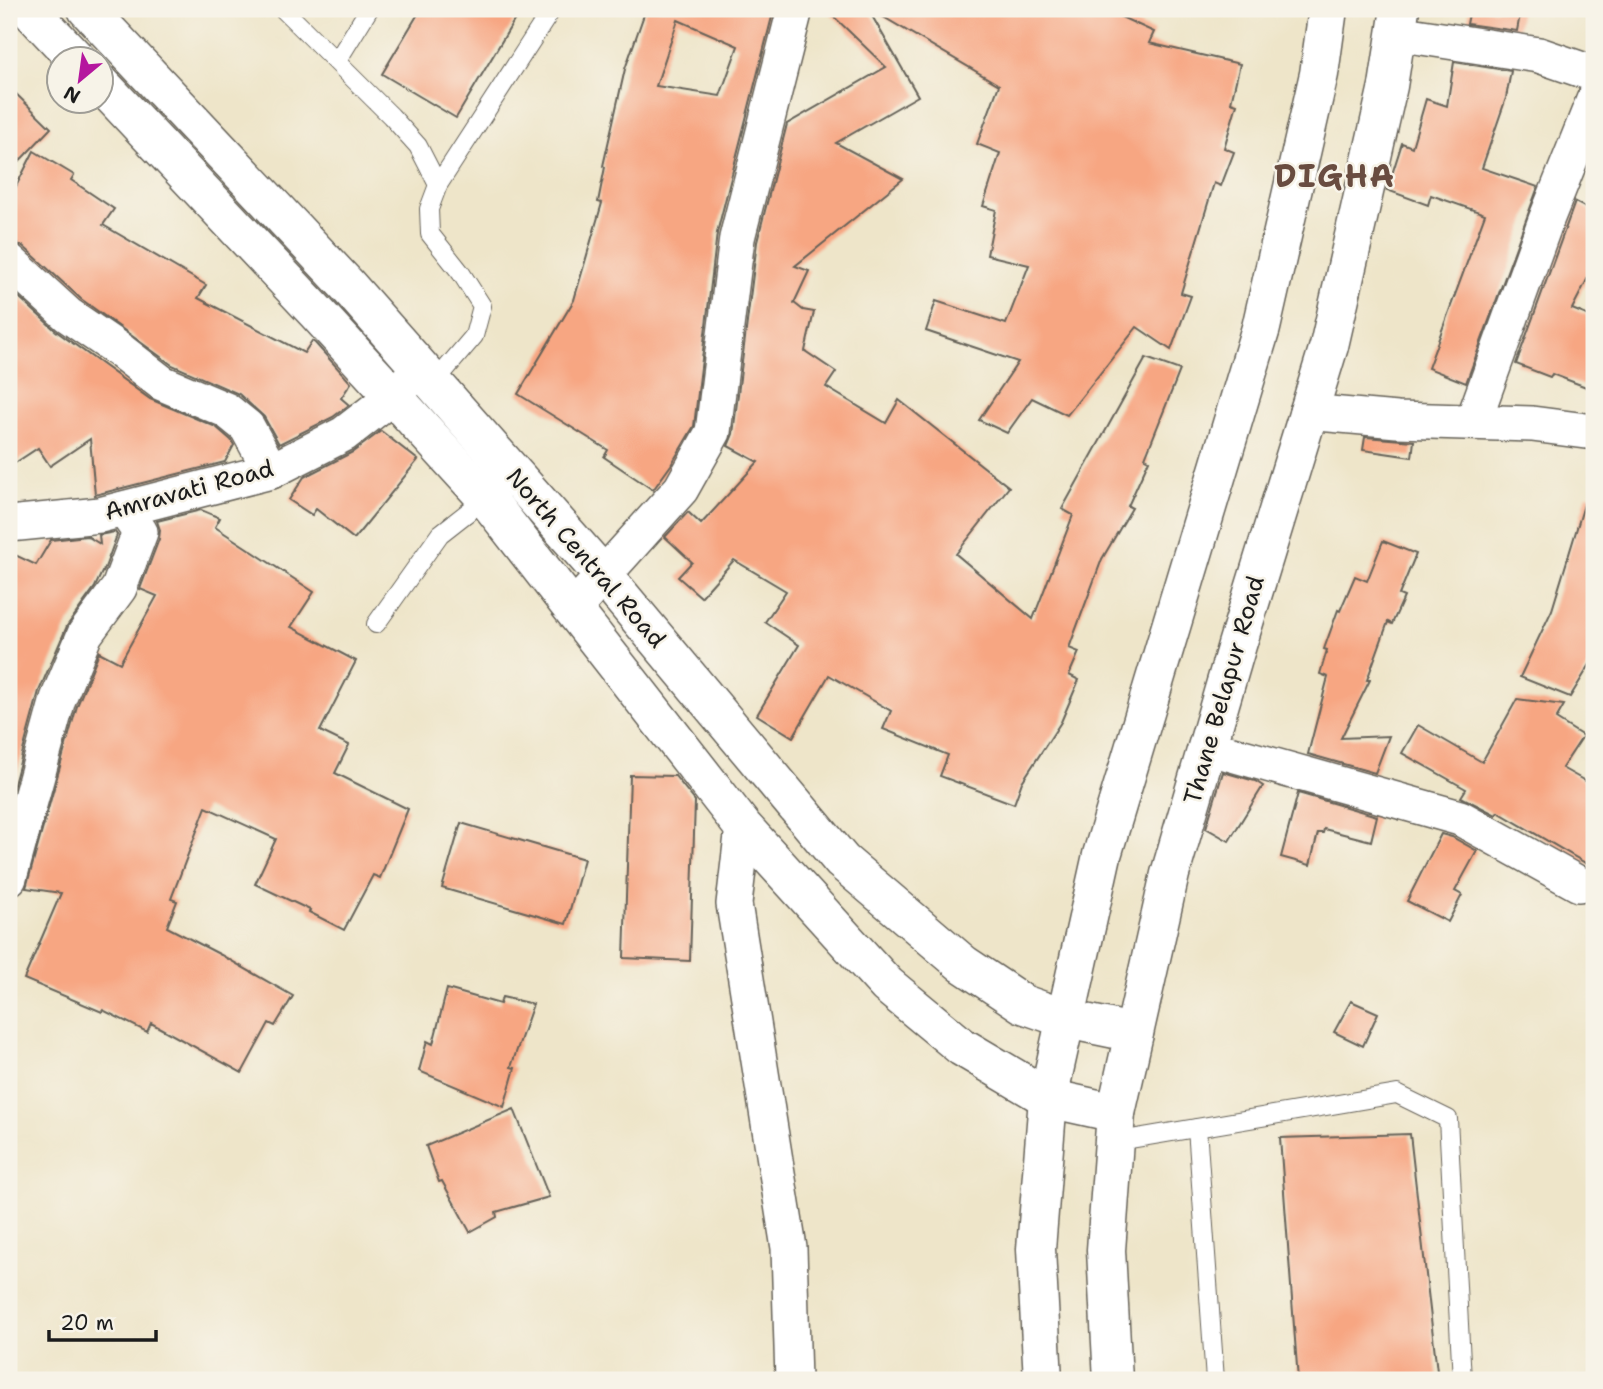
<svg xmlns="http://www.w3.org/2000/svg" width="1603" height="1389" font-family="'Shantell Sans',sans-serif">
<rect width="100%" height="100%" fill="#f7f3e8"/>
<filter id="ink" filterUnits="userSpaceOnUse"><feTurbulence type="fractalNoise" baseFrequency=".0143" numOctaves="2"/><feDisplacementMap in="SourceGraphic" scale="14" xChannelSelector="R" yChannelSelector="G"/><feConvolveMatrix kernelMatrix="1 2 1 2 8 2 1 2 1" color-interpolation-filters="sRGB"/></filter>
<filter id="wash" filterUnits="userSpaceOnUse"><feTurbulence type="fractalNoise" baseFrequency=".00686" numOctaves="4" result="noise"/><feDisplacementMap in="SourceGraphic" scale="28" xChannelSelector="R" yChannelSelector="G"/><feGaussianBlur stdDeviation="1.57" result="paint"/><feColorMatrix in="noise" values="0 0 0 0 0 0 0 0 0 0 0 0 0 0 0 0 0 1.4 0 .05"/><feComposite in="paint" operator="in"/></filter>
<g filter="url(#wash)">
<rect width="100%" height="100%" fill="#eee5c9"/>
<g id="blocks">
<g fill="#f7a682" fill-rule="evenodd">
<polygon points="421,9 521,9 456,118 382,74"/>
<path d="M646 9H774L717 233 694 426 671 465 653 490 604 457 608 450 518 394 574 300 602 203 598 202 605 167 603 166 625 69ZM678 20 738 46 720 96 656 86Z"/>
<polygon points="826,9 868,9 918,96 836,143 903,179 795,266 809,271 794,303 803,310 814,312 805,351 836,372 826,387 886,423 899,400 1009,487 956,554 1033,619 1073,515 1062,509 1146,358 1180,370 1145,458 1149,460 1128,506 1132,508 1102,559 1069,648 1079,652 1069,675 1079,680 1061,722 1022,782 1014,804 940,776 948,755 883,729 891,711 829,675 793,737 757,715 799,645 765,622 786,591 734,560 701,597 678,577 692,562 665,537 688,512 701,524 758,462 728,446 733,434 757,242 787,124 886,67"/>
<polygon points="870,9 1104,9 1154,32 1149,43 1240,64 1231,102 1237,104 1224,148 1234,152 1221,186 1214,183 1181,293 1191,296 1171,350 1137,327 1067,415 1032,398 1007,433 979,420 1018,362 926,331 936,301 1006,324 1029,265 987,255 996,210 983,206 1000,153 977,144 999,85"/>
<polygon points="1470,9 1521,9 1517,31 1467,24"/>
<polygon points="1454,62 1511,71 1506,98 1482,168 1538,187 1466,383 1428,368 1485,214 1431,195 1428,205 1387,190 1402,143 1412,147 1426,99 1447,106"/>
<polygon points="9,87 51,128 9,172"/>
<polygon points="34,151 74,175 71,180 114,209 103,225 206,285 198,298 304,353 312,341 315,343 351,383 341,398 349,405 333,417 279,444 264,417 239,394 172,365 81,299 23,246 9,241 9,200"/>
<polygon points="1575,202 1594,212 1594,266 1572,309 1594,318 1594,390 1552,374 1550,377 1516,364"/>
<polygon points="9,288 56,331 150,399 216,427 231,440 234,445 225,462 95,495 90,439 50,466 38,448 9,467"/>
<polygon points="381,431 418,460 354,539 316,509 312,515 289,500 304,477 353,452"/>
<polygon points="1365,437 1414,441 1412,457 1363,450"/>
<polygon points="1587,495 1594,496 1594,658 1570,697 1520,677 1552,610"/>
<polygon points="201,510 220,518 215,527 314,592 291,627 356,661 320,731 349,745 335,773 408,809 380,878 373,875 344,930 309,912 310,910 255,884 276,839 206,807 171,899 177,901 167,927 221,955 293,996 275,1026 269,1023 242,1073 151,1023 147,1032 103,1010 102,1012 24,979 61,893 26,888 77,706 99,652 120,663 157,596 140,589 159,539 160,530 157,521"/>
<polygon points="115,532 117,535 103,573 103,570 95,587 67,626 39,691 9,803 9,552 36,565 51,540 87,536 100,544 99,535"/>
<polygon points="1383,541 1416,554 1399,595 1404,597 1392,624 1388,622 1367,680 1370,680 1341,738 1389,736 1375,773 1308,754 1328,677 1320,674 1327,650 1324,649 1338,610 1340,611 1355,576 1367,581"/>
<polygon points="1517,699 1564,705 1556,719 1583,736 1562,768 1594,786 1594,868 1498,812 1496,815 1461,797 1466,789 1402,753 1418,725 1482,762"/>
<polygon points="1223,772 1255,781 1263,786 1229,841 1206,828"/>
<polygon points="630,775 675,776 695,801 690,961 624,958"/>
<polygon points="1298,793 1377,816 1371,841 1324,829 1323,833 1318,833 1310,865 1281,857"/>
<polygon points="461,823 584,859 566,924 442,888"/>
<polygon points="1441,834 1452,837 1477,851 1455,891 1462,895 1448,922 1407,901"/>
<polygon points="447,989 500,1004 502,997 533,1004 511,1067 515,1068 504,1107 419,1071 427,1041 433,1044"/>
<polygon points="1351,1001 1378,1013 1363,1046 1334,1032"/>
<polygon points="514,1109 549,1197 496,1212 497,1217 470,1232 442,1181 439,1182 426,1146"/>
<polygon points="1410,1134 1438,1380 1298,1380 1280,1138"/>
</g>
</g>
</g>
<g filter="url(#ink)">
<use href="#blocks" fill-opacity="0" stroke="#666259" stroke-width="2"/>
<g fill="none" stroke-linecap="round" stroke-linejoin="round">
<g stroke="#666259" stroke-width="20">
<g id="lane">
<polyline points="283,9 391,116 418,146 438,185"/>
<polyline points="337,61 369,9"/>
<polyline points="434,383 474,336 482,306 461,273 430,234 429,209 438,185 552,9"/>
<polyline points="376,624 440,534 486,498"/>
<polyline points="1197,1128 1215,1380"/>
<polyline points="1113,1142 1397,1094 1448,1119 1462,1380"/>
</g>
</g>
<g stroke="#666259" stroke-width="38">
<g id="street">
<polyline points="1396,33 1539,55 1594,74"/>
<polyline points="9,261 68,315 122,352 162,383 226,410 247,427 271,471"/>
<polyline points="1307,412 1397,420 1532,424 1594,432"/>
<polyline points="1473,422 1546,220 1594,100"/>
<polyline points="9,524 100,515 271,471 344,434 393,396 413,376"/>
<polyline points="573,609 681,489 713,432 737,238 795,9"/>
<polyline points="1207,747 1460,818 1579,884"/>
<polyline points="743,827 734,904 789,1248 793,1380"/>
<polyline points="9,878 58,699 85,634 119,588 140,532 124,509"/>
</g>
</g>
<g stroke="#666259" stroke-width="41">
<g id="secondary">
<polyline points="29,9 77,60"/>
<polyline points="87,9 347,285 603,575 842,861 963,964 1023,1004 1066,1019 1134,1033"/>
<polyline points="102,85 317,313 486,498 743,827 887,985 962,1047 1048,1098 1116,1113"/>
</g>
</g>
<g stroke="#666259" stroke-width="41">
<g id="primary">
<polyline points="1043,1380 1036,1249 1048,1098 1102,855 1261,328 1319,74 1328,9"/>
<polyline points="1113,1380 1106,1250 1116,1113 1170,874 1237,645 1329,346 1388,86 1400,9"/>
</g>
</g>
<use href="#lane" stroke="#fff" stroke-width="18"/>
<use href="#street" stroke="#fff" stroke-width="35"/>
<use href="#secondary" stroke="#fff" stroke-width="38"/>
<use href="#primary" stroke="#fff" stroke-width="38"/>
</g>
</g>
<g text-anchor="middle" stroke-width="5" stroke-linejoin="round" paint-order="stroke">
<g font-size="24" fill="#1c1c1c" stroke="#f7f3e8">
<text transform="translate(189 490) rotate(-15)" y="8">Amravati Road</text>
<text transform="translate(586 558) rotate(49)" y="8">North Central Road</text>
<text transform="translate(1224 690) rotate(-74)" y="8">Thane Belapur Road</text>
</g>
<g font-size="32" font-weight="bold" letter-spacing="2" fill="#694c40" stroke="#f7f3e8">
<text x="1335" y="187">DIGHA</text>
</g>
</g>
<rect width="1603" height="1389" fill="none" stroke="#f7f3e8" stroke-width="35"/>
<g transform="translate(80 80) rotate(209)"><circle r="33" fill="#f7f3e8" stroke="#9f9d96" stroke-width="2"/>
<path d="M0-5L12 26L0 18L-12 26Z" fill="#b5179e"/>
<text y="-10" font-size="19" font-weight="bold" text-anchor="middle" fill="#1c1c1c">N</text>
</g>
<path d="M49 1330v10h107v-10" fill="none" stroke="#1c1c1c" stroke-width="3.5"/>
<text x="60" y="1330" font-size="21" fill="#1c1c1c" stroke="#f7f3e8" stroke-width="5" paint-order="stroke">20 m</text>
</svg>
